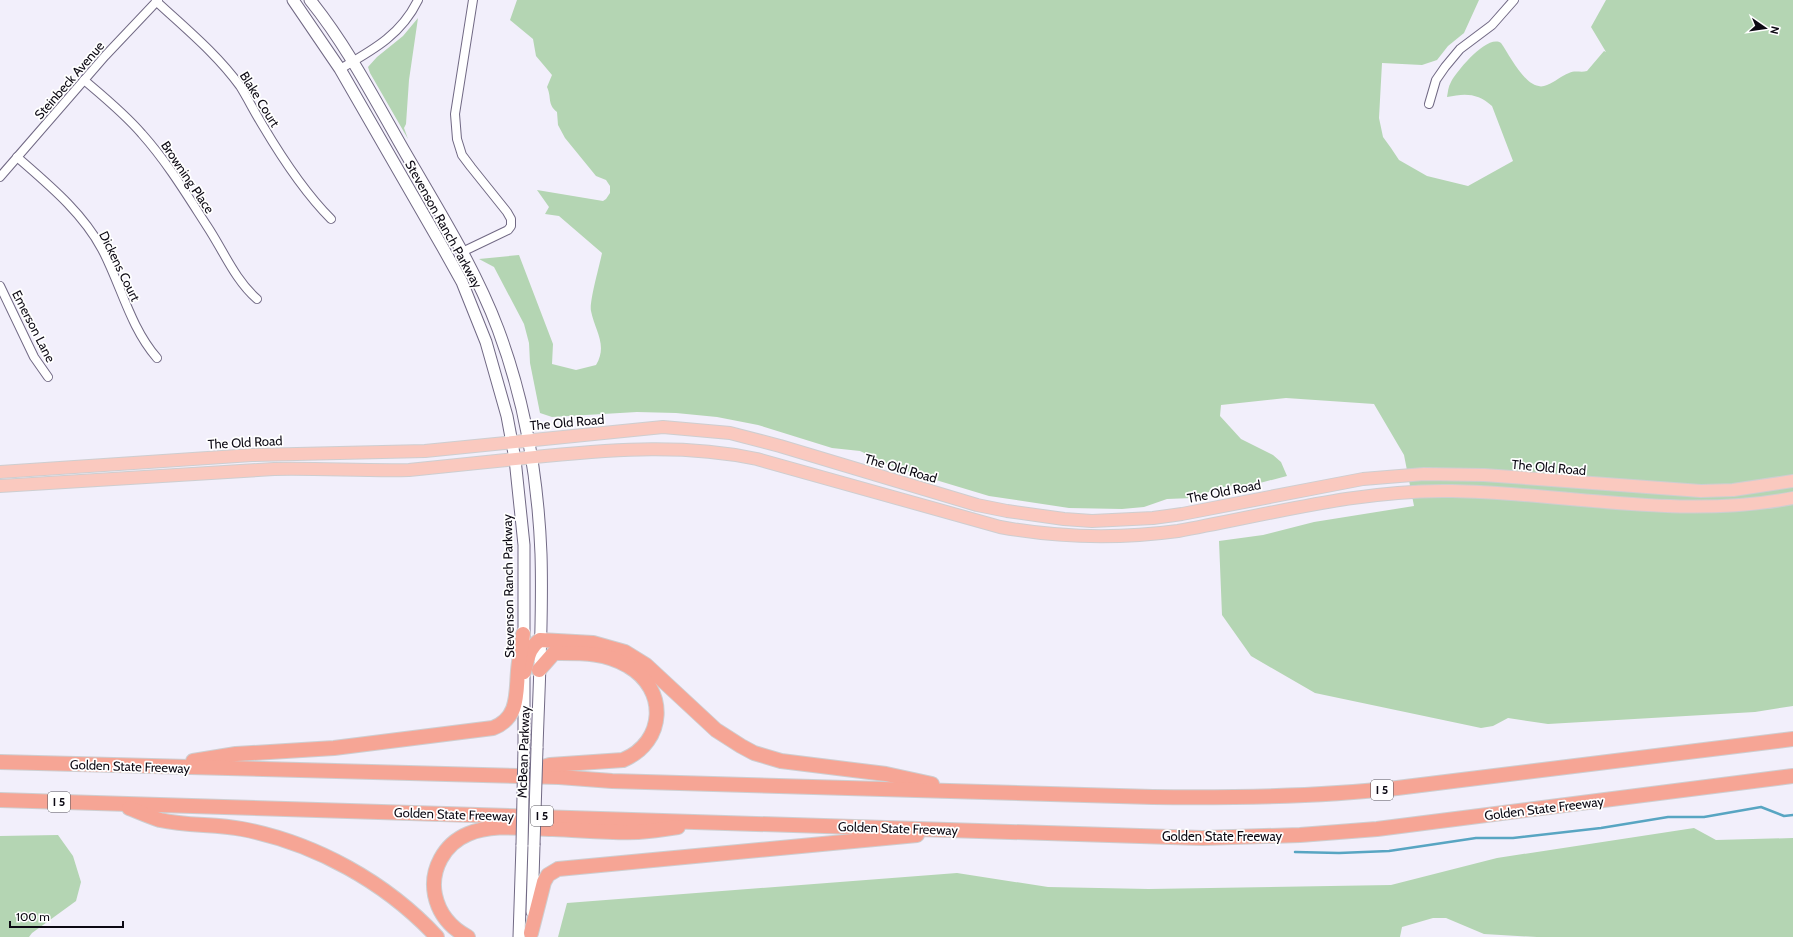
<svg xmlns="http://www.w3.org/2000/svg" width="1793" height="937" font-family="Cabin,sans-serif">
<rect width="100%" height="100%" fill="#f2effb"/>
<g fill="#b4d5b3">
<path d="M517 0H1479L1464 33 1448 46 1437 60 1422 65 1382 63 1379 118 1383 137 1391 148 1399 160 1427 176 1468 186 1513 161 1492 106C1478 93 1465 93 1447 97 1448 92 1448 87 1451 82 1457 71 1487 34 1501 43 1511 57 1528 94 1547 85 1555 82 1561 76 1569 73 1575 70 1581 73 1587 71L1604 51 1606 52 1591 27 1606 0H1793V706L1755 712 1548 724 1508 718 1493 726 1481 728 1315 693 1251 656 1222 615 1219 541 1263 535 1314 522 1414 506 1404 455 1374 404 1286 398 1221 405 1220 416 1241 439 1273 455 1281 462 1287 476 1256 484 1223 487 1192 498 1167 499 1144 507 1122 509 1069 508 989 496 896 468 860 451 832 448 758 425 717 417 676 413 637 412 552 417 540 413 530 363 529 343 524 324 494 267 479 259 519 255 553 344 552 364 576 370 596 365C608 345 595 331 591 311 589 302 600 264 602 253L559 216 545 214 549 207 537 190 603 201 606 199 610 193V186L606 180 596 176 565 138 558 125 557 112C547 104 552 98 547 87L552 75 536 56 533 39 510 20Z"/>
<polygon points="418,18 409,80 406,124 404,128 408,139 370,73 368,67 377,57 403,36"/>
<polygon points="1694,828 1716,840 1793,838 1793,937 1537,937 1484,934 1446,918 1433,918 1402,927 1400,937 558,937 567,903 957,873 1048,887 1149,889 1391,885 1497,858"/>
<polygon points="58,835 73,856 81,882 76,901 32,933 29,937 0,937 0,836"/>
</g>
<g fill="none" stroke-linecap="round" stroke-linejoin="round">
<polyline stroke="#58a5c2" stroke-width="2.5" points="1295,852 1339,853 1389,851 1476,838 1513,838 1601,828 1668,817 1704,817 1761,807 1784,816 1793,815"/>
<g stroke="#716984" stroke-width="10">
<g id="street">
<path d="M156 1C185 28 217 54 240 86 248 99 255 113 263 126 282 158 304 192 331 219"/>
<path d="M340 69C373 50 401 35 418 0"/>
<path d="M84 80C104 97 125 114 142 134 167 162 187 195 207 226 223 250 235 280 257 299"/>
<polyline points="1429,104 1436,80 1445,67 1460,49 1492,25 1514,0"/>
<path d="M17 157C49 185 82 212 102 249 121 285 130 327 157 358"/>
<polyline points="0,177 105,56 158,0"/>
<polyline points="462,252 508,230 511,226 511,219 507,212 471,167 462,155 457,139 455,114 473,0"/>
<polyline points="0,286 34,357 48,377"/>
</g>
</g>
<g stroke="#716984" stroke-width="13">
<g id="secondary">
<polyline points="293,0 340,69 443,248 462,282 486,342 507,416 515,459 524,545 524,642"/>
<path d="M310 0C348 47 376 102 406 154 439 211 475 268 498 329 525 401 538 478 541 554 543 619 539 684 537 748"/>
<polyline points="524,747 524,665"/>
<polyline points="532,912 534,845"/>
<polyline points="519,937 522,845"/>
</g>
</g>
<g stroke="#ceced0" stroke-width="14">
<g id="primary">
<polyline points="0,472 252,455 425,451 663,427 730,433 780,446 977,505 1007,511 1064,519 1092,521 1153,518 1182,514 1363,479 1424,474 1484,475 1701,491 1733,490 1793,481"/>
<path d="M0 486 274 469C319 468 364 471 409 470 454 465 500 461 545 456 617 449 686 444 757 459L1000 527C1060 538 1118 539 1178 531 1267 515 1361 489 1452 491 1566 493 1679 520 1793 498"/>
</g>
</g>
<g stroke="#ceced0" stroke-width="16">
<g id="highway">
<path d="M524 672C528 659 528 648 540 640L593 643 625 652 646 665 716 730 741 746 754 753 781 761 886 774 932 784"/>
<path d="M193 761 236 754 334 748 493 728C519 718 516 694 518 671 519 658 522 646 523 634"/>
<path d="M0 762 559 777 612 781 1153 797C1235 798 1316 797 1397 788L1793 739"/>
<path d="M526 772 550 765 623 760C666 742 668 689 628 666 605 652 580 653 554 653L539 670"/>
<polyline points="0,800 1202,838 1300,835 1377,829 1793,776"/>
<path d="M129 808C139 812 150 817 160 820 187 826 215 824 242 829 315 843 386 882 437 937"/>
<polyline points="531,933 544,882 548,875 558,869 917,835"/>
<path d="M468 937C451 928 439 914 435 895 430 870 444 844 468 834 494 823 526 829 553 829 581 830 610 833 638 832 651 831 665 829 678 827"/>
</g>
</g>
<use href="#street" stroke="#fff" stroke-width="8"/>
<use href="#secondary" stroke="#fff" stroke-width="11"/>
<use href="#primary" stroke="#fac9bf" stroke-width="12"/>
<use href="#highway" stroke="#f6a595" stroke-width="14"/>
<g stroke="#716984" stroke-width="13" stroke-linecap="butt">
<g id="secondary-bridge">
<polyline points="522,845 524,747"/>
<polyline points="534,845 537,748"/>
</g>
</g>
<use href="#secondary-bridge" stroke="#fff" stroke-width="11"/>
</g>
<g text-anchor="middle" stroke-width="3.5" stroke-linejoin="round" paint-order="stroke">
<g fill="#fff" stroke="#55535a" stroke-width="1">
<rect x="1371" y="780" width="22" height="20" rx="3"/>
<rect x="48" y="792" width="22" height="20" rx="3"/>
<rect x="531" y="806" width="22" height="20" rx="3"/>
</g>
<g font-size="12" font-weight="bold" fill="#0c0913">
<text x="1382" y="794">I 5</text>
<text x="59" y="806">I 5</text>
<text x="542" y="820">I 5</text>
</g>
<g font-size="13" fill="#0c0913" stroke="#fff">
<text transform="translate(69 80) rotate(-49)" y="5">Steinbeck Avenue</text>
<text transform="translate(260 99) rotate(58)" y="5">Blake Court</text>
<text transform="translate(188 177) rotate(56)" y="5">Browning Place</text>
<text transform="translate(444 224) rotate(61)" y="5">Stevenson Ranch Parkway</text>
<text transform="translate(120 266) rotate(64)" y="5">Dickens Court</text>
<text transform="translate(34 326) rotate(63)" y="5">Emerson Lane</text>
<text transform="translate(567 422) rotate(-5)" y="5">The Old Road</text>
<text transform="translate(245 442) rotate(-3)" y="5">The Old Road</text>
<text transform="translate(1549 467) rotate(5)" y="5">The Old Road</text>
<text transform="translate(901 468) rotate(16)" y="5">The Old Road</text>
<text transform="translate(1224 491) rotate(-11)" y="5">The Old Road</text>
<text transform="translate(508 586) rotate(-91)" y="5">Stevenson Ranch Parkway</text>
<text transform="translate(523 752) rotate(-88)" y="5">McBean Parkway</text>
<text transform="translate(130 766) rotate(2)" y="5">Golden State Freeway</text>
<text transform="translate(1544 808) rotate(-7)" y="5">Golden State Freeway</text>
<text transform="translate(454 814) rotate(2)" y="5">Golden State Freeway</text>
<text transform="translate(898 828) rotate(2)" y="5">Golden State Freeway</text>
<text x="1222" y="841">Golden State Freeway</text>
</g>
</g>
<g transform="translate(1765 28) rotate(103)" stroke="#ffffff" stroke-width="3" paint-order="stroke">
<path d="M0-3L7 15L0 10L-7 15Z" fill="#0c0913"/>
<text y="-6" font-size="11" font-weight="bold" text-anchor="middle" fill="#0c0913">N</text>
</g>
<path d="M10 921v6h113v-6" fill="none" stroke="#0c0913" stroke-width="2"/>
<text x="16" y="921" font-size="12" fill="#0c0913" stroke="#ffffff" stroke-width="3" paint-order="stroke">100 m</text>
</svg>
